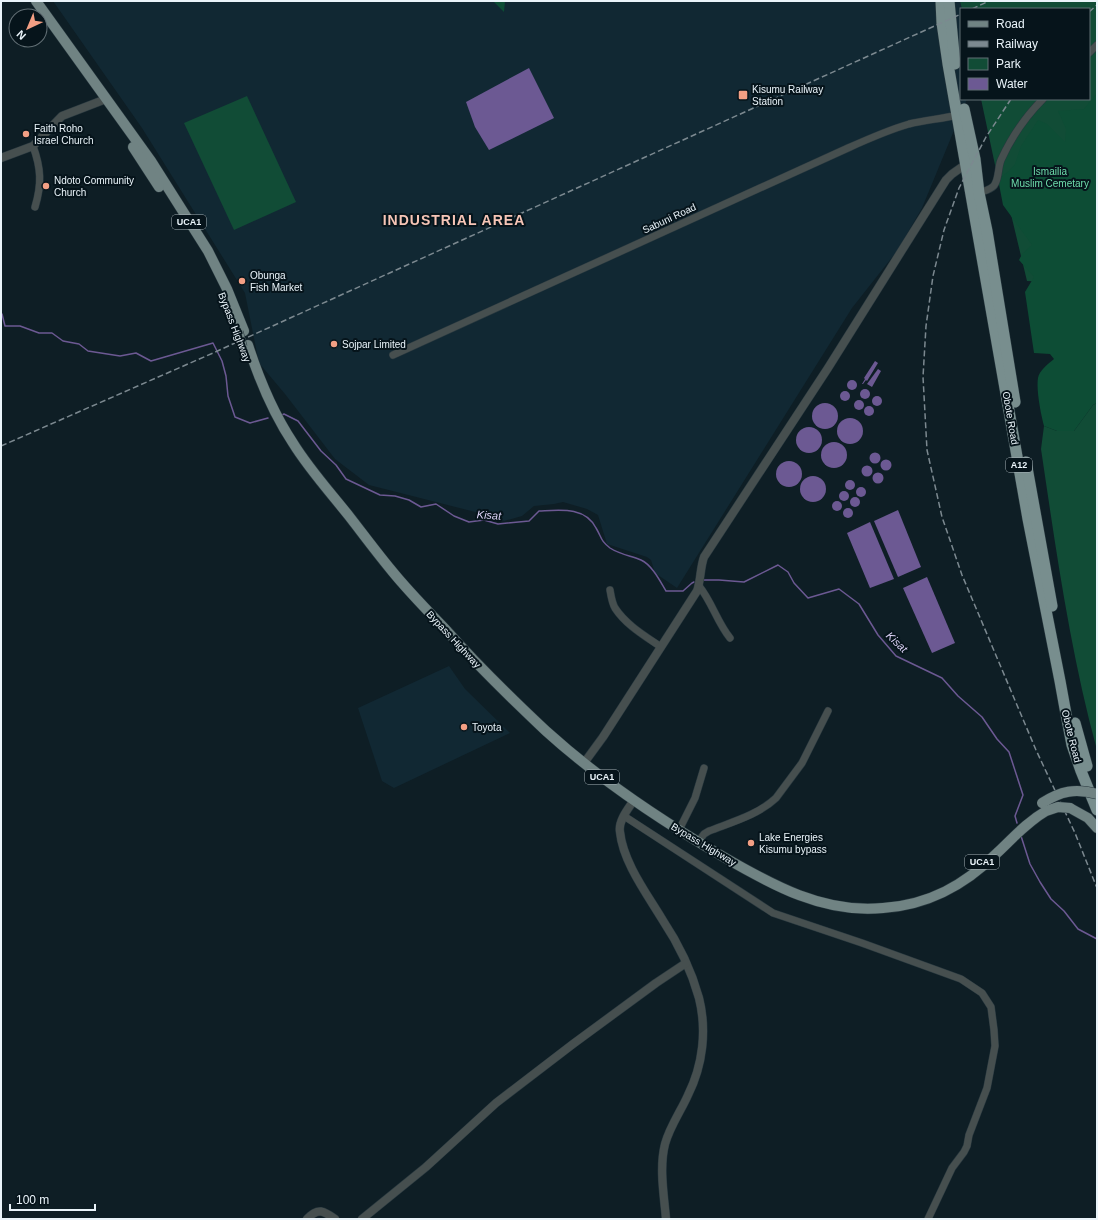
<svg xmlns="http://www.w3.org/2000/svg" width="1098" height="1220" font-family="Helvetica,sans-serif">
<rect width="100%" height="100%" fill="#0e1e25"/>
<g fill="#112833">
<polygon points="53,1 1065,1 1054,9 961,9 961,99 967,99 922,208 897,251 852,308 677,588 655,573 651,560 647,557 607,544 598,515 587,509 563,502 554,504 534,506 522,516 504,521 491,516 369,485 335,459 285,394 259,363 245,293 142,128"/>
<polygon points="449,666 465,689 510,733 394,788 382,781 358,708"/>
</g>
<g fill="#114c36">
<polygon points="960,1 1097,1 1097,284 1027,281 1002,177 998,179 981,99 1089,99 1089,9 962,9"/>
<polygon points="247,96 296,202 234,230 184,123"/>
<path d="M1097 403V750C1070 651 1056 550 1041 449L1044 426 1057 431H1074L1093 405Z"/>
</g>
<g fill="#0d4d35">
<polygon points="493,1 505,1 504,12"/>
<path d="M1097 93V403L1093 405 1074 431H1057L1044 426C1041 415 1036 390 1038 378 1039 371 1048 364 1054 359L1050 354 1034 353 1025 292 1034 277 1019 260 1022 254 1032 245 1003 205 998 179 1009 171 1015 164 1021 146 1038 120 1047 124 1065 142 1066 129 1058 111 1084 109Z"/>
</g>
<g fill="#6c5993">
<polygon points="529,68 554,118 489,150 475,127 466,102"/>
<polygon points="875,361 878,363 867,381 866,380 863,384 862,384 865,379 864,378"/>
<polygon points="878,369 881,371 872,387 867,384"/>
<circle cx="852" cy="385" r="5"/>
<circle cx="865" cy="394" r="5"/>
<circle cx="845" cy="396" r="5"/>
<circle cx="877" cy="401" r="5"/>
<circle cx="859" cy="405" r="5"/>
<circle cx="825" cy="416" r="13"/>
<circle cx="869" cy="411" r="5"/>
<circle cx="850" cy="431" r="13"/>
<circle cx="809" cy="440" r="13"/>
<circle cx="834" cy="455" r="13"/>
<circle cx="875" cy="458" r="5.5"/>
<circle cx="886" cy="465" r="5.5"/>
<circle cx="789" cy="474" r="13"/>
<circle cx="867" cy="471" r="5.5"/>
<circle cx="878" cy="478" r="5.5"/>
<circle cx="813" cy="489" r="13"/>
<circle cx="850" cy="485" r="5"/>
<circle cx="861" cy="492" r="5"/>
<circle cx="844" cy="496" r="5"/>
<circle cx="855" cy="502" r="5"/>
<circle cx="837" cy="506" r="5"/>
<circle cx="848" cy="513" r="5"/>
<polygon points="898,510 921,567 898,577 874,521"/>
<polygon points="870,522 894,579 870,588 847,533"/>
<polygon points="927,577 955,643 932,653 903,588"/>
</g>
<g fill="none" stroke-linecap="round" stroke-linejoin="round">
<g stroke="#6c5993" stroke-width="1.5">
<polyline points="1,314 2,314 5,326 20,326 39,333 52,333 63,341 79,344 88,351 120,356 136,353 151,361 213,343 222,361 226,376 228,396 235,417 250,423 268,418"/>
<path d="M282 415 284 414 298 421 321 451 336 465 346 479 380 495 395 496 409 500 421 507 436 504 454 516 469 522 484 520 498 524 529 521 539 511C559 510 585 506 596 528 602 538 600 540 610 548 619 554 631 556 641 560 652 565 660 581 666 591H683L692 583 694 582"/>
<polyline points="704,580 719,580 744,582 778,565 788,572 794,583 808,598 839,589 859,604 878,635 896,656 942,678 958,696 982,717 997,739 1009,752 1023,795 1015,816 1017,823"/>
<polyline points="1021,836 1030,864 1040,882 1051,899 1064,911 1078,929 1097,939"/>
</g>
<g stroke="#28383f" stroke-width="8">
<g id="minor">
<polyline points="1089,53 1097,45"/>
<path d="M33 146C41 168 42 184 35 207"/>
<path d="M979 193C984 191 993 189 995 184 999 177 998 167 1001 160 1011 138 1026 116 1043 99"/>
<path d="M393 355 848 148C868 139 888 130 909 124 925 120 941 119 958 115"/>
<path d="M699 586C712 602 717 622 730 638"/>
<path d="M610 590C611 596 612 603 615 608 626 625 645 636 661 647"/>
<polyline points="624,816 773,913 862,943 961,979 982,993 991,1007 994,1030 995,1046 987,1088 969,1135 967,1146 964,1152 952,1168 928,1219"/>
<polyline points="679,830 695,798 704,768"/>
<path d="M698 842 704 834 709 831C732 822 758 815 776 798L802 763 828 711"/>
</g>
</g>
<g stroke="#28383f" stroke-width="9">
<g id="tertiary">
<polyline points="1,158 33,146 62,116 106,99"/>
<path d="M584 763 603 737 697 591C701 580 700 568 704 557L828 368 946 180 952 174 969 162"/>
<path d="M634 800C628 809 618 821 620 832 623 862 647 894 662 919 678 943 691 969 699 998 707 1030 703 1065 688 1095 681 1111 670 1126 665 1144 659 1168 664 1195 666 1219"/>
<path d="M307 1219C318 1207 324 1211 335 1219"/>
<polyline points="362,1219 426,1167 496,1103 573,1044 656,983 686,963"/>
</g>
</g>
<g stroke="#28383f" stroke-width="11">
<g id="primary">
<polyline points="36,1 151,161 208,251 227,289 244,331"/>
<polyline points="133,147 159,187"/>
<path d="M248 345C259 379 273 413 293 443 309 469 330 492 349 516 363 534 377 553 392 571 409 592 428 611 447 631 478 666 512 699 546 731 599 779 660 820 722 856 772 885 824 914 883 908 929 905 965 885 997 853 1013 838 1027 822 1046 811"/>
<polyline points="1070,808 1088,818 1097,828"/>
</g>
</g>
<g stroke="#28383f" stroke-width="12">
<g id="trunk">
<polyline points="941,1 942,23 948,64 1028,519 1060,681 1066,714 1072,745 1081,771 1097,810"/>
<polyline points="949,1 955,64"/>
<polyline points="964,109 975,159 979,193 987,231 1015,402"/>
<polyline points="1026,462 1052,606"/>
<polyline points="1075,723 1087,766"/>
</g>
</g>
<use href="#minor" stroke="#464f4f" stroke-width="7"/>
<use href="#tertiary" stroke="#464f4f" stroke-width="8"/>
<use href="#primary" stroke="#708383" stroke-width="10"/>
<use href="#trunk" stroke="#788e8e" stroke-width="11"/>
<g stroke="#7c8990" stroke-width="1.5" stroke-dasharray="6 3" stroke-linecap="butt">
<polyline points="972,9 989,1"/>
<polyline points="1089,12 1097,5"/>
<polyline points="1011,99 986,137 959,188 944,230 933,276 926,326 923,377 927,450 942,517 962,575 1036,750 1075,833 1097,888"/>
<polyline points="1,446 213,353 961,14"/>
</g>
<g stroke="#28383f" stroke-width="11" stroke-linecap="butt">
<g id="primary-bridge">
<polyline points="238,332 242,347"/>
<path d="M1042 803C1061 791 1075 788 1097 794"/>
<polyline points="1046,811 1058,807 1070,808"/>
</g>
</g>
<use href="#primary-bridge" stroke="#708383" stroke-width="10"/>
</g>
<g fill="#f39f84" stroke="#06141b" stroke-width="1.5">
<rect x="738" y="90" width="10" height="10" rx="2"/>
<circle cx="26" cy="134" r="4"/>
<circle cx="46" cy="186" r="4"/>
<circle cx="242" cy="281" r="4"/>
<circle cx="334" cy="344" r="4"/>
<circle cx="464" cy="727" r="4"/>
<circle cx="751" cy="843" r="4"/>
</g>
<g text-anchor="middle" stroke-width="4" stroke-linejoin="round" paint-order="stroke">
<g fill="#06141b" stroke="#a6b1b7" stroke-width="1">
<rect x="172" y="215" width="34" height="14" rx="3"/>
<rect x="1006" y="458" width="26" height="14" rx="3"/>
<rect x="585" y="770" width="34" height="14" rx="3"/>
<rect x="965" y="855" width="34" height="14" rx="3"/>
</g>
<g font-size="9" font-weight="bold" fill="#eaf4fa">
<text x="189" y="225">UCA1</text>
<text x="1019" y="468">A12</text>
<text x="602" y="780">UCA1</text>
<text x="982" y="865">UCA1</text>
</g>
<g font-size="10" fill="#eaf4fa" stroke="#06141b" text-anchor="start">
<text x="752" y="93">Kisumu Railway<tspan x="752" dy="12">Station</tspan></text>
<text x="34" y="132">Faith Roho<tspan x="34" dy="12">Israel Church</tspan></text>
<text x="54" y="184">Ndoto Community<tspan x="54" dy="12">Church</tspan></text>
<text x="250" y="279">Obunga<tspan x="250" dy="12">Fish Market</tspan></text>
<text x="342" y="348">Sojpar Limited</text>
<text x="472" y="731">Toyota</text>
<text x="759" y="841">Lake Energies<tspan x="759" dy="12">Kisumu bypass</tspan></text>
</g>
<g font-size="10" fill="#6edbab" stroke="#06141b">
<text x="1050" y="175">Ismailia<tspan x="1050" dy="12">Muslim Cemetary</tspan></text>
</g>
<g font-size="10" fill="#eaf4fa" stroke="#06141b">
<text transform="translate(669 218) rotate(-25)" y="4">Sabuni Road</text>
<text transform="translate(235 327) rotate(69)" y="4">Bypass Highway</text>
<text transform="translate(1011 418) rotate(80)" y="4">Obote Road</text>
<text transform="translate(454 639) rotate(47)" y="4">Bypass Highway</text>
<text transform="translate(1072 736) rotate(76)" y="4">Obote Road</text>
<text transform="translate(704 844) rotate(31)" y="4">Bypass Highway</text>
</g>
<g font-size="11" font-style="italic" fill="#ded4f8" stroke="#06141b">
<text transform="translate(489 515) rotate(3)" y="4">Kisat</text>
<text transform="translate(897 642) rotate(43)" y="4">Kisat</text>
</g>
<g font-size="14" font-weight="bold" letter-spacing="1" fill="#f6c5b6" stroke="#06141b">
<text x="454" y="225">INDUSTRIAL AREA</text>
</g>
</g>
<rect width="1098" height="1220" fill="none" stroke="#eaf4fa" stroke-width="4"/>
<rect x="960" y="8" width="130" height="92" fill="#06141b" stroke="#616e74"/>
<rect x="968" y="21" width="20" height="6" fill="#708383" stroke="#616e74"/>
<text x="996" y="28" font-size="12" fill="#eaf4fa">Road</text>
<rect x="968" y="41" width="20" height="6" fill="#7c8990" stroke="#616e74"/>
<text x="996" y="48" font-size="12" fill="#eaf4fa">Railway</text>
<rect x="968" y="58" width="20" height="12" fill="#114c36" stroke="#616e74"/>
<text x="996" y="68" font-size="12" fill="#eaf4fa">Park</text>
<rect x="968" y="78" width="20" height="12" fill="#6c5993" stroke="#616e74"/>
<text x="996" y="88" font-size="12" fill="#eaf4fa">Water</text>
<g transform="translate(28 28) rotate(224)"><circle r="19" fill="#06141b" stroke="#616e74"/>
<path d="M0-3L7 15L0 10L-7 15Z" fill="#f39f84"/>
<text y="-6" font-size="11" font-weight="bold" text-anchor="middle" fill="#eaf4fa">N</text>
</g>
<path d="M10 1204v6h85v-6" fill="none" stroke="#eaf4fa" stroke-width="2"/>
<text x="16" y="1204" font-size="12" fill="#eaf4fa" stroke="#06141b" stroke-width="3" paint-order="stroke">100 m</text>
</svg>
